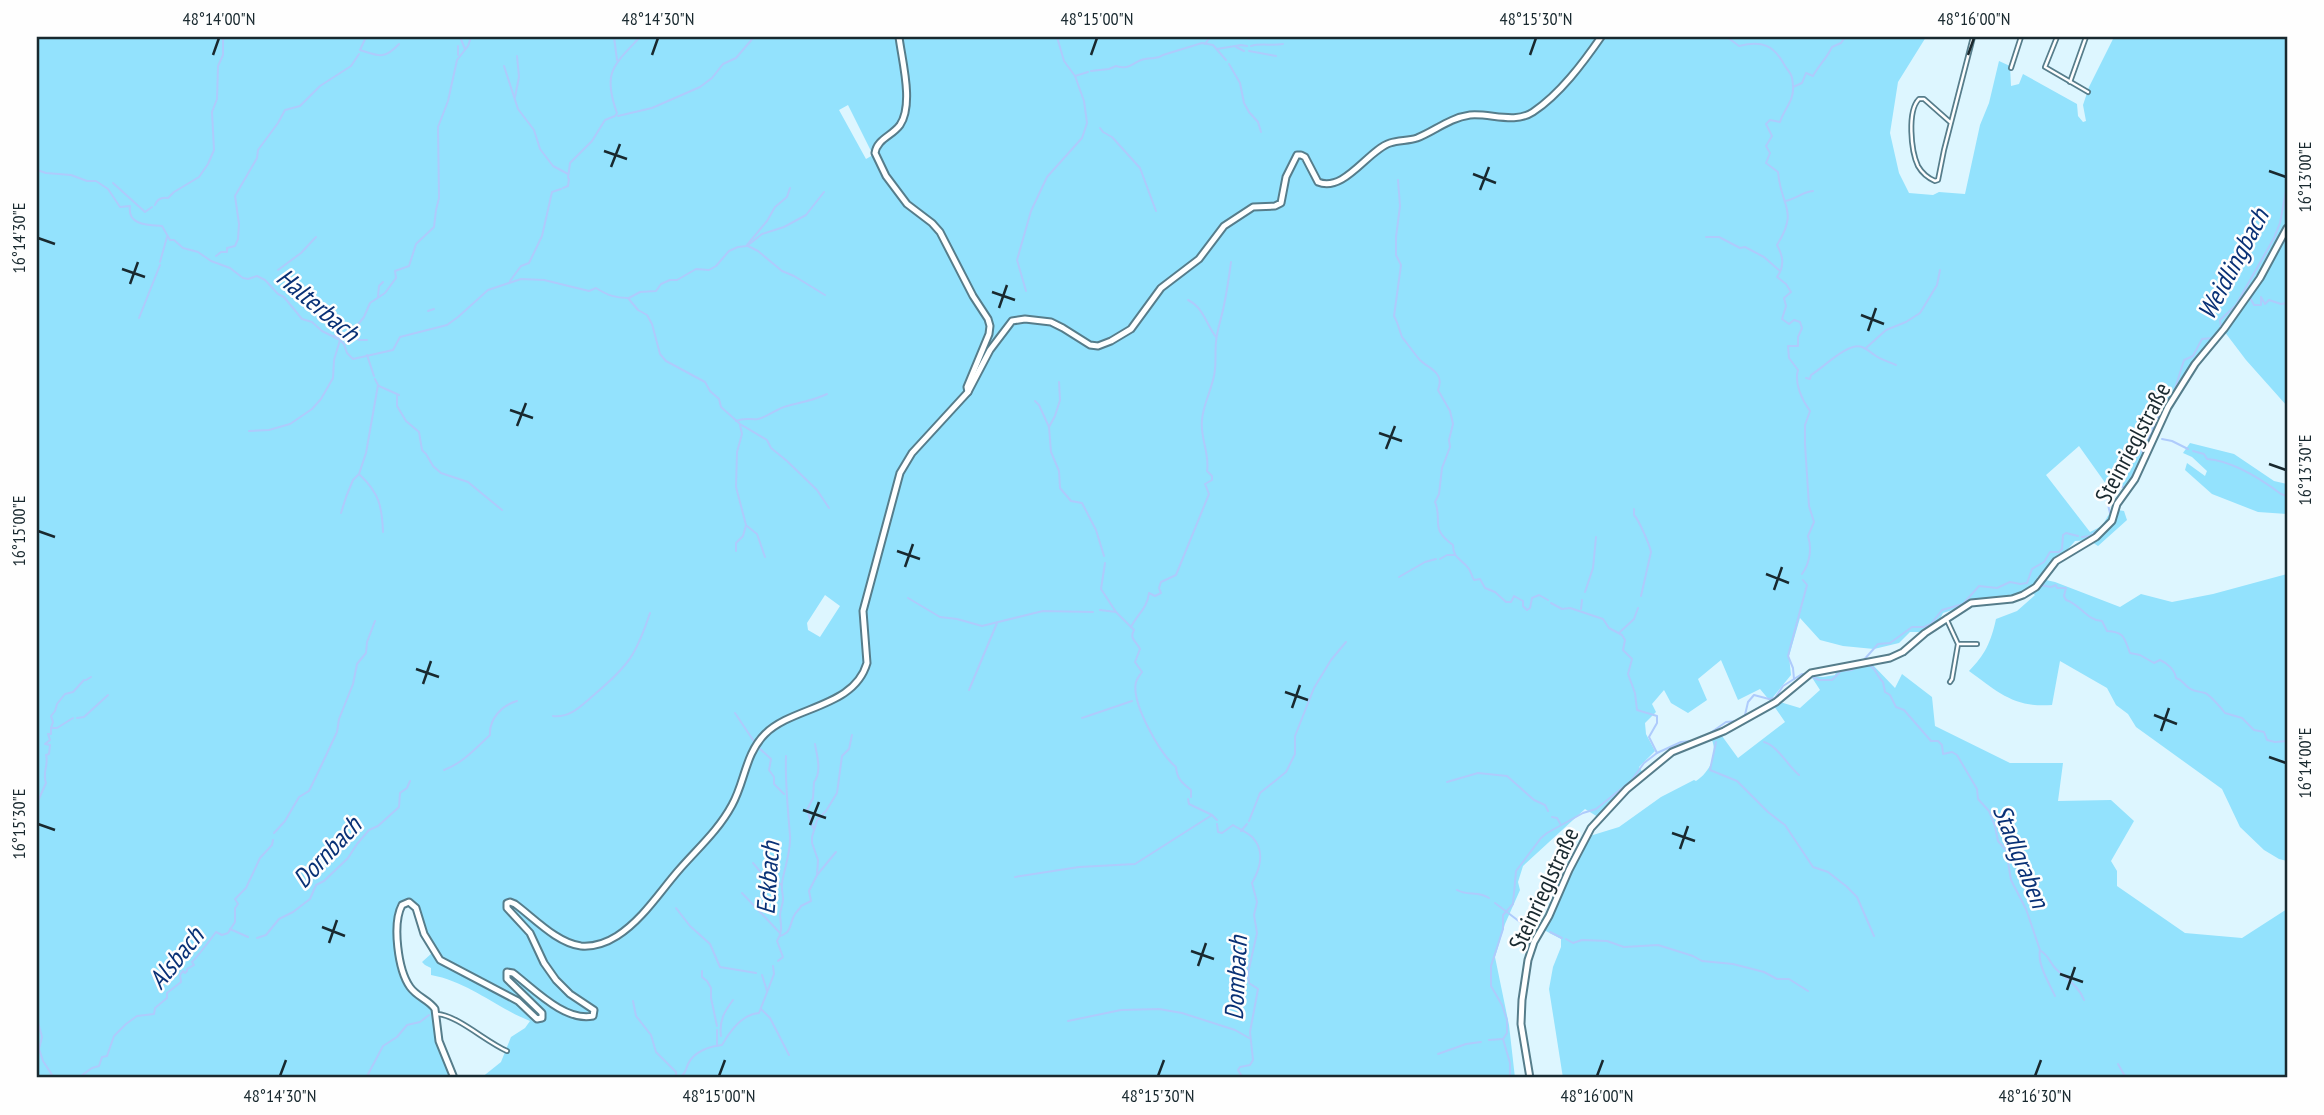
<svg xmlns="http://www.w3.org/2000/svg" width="2324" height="1115" font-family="'PT Sans Narrow',sans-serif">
<rect width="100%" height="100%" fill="#ddf6ff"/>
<g fill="#93e2fd" fill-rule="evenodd">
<path d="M37 37H1926L1898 82 1890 133 1899 173 1909 193 1933 195 1939 192 1965 194 1980 125 1989 103 1999 61 2010 66 2011 86 2019 84 2023 74 2077 104 2078 116 2083 122 2086 121 2083 105 2089 87 2114 37H2287V406L2246 360 2224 331 2196 360 2127 489 2106 484 2079 446 2046 475 2090 532 2102 526 2112 509 2124 511 2127 520 2098 546 2089 540 2075 541C2064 555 2049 564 2037 578L2055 582 2120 607 2141 594 2172 602 2213 594 2287 574V861L2279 859 2264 850 2240 827 2222 789 2136 727 2128 714 2116 705 2107 688 2060 661 2052 705C2014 708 1998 692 1969 671 1985 655 1991 642 1996 619L2017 611 2035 595 2032 593 1974 603 1943 613 1938 623 1921 632H1910L1899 643 1874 649 1843 646 1820 640 1800 618 1789 656 1791 675 1770 701 1760 689 1738 700 1721 660 1698 679 1707 700 1688 713 1671 703 1664 690 1652 704 1656 712 1645 723 1646 734 1655 751 1639 767 1643 773 1598 817 1585 809 1523 866 1518 882 1520 890 1505 924 1495 957 1509 1025 1515 1078H481L501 1062 511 1037 525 1028 530 1021C495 1007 469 982 431 975V968L425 965 422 962 432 953 422 935 413 909 406 905C393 920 401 970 412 986 419 996 431 999 438 1008L441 1041 456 1078H37ZM848 105 873 155 866 159 839 110ZM825 595 840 606 820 637 808 630 807 623Z"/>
<polygon points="2190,443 2234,454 2274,481 2287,484 2287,514 2258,512 2212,494 2185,470 2187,463 2205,476 2207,471 2192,457 2183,453"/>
<path d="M1857 661 1871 663 1895 688 1902 674 1932 697 1935 726 2010 763H2063L2058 801 2111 800 2134 821 2111 861 2117 871V886L2185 933 2242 938 2287 909V1078H1563L1549 989 1553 967 1561 947V939L1544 930V923L1580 839 1619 827 1661 797 1694 780 1696 781C1709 773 1718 755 1712 740L1722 736 1738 758 1785 722 1774 706 1780 702 1800 708 1820 690 1811 676 1823 677 1835 675 1838 666Z"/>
</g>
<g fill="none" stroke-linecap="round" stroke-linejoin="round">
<g stroke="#aecbfc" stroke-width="2">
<path d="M366 37 360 50C379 56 384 60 399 44"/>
<polyline points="460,37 465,49"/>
<polyline points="614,37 617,60"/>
<path d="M1727 37 1739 46C1762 40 1774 45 1785 66 1791 75 1792 73 1793 86"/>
<polyline points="1249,39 1252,37"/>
<polyline points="1205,44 1210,37"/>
<polyline points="458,46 458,55"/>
<path d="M1251 46C1261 43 1272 46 1283 44"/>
<polyline points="1236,47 1244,51"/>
<polyline points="1217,49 1241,45 1247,46"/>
<polyline points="1249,51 1276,56"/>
<polyline points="1229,64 1240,83 1244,103 1249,112 1258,122 1261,132"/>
<polyline points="504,66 518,109 534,130 540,149 553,166 568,174"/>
<path d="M1091 71 1109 69 1116 66C1130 71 1133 61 1145 59 1153 57 1156 60 1163 55L1202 43 1213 45 1226 60"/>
<polyline points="1075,76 1088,72"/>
<polyline points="515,97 519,77 517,56"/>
<polyline points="618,116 652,108 700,87 712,78 723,64 736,58 754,37"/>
<polyline points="1100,128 1103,132 1112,137 1140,168 1156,211"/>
<path d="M37 170 46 173 71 175 87 181H96L108 189 120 207 130 206C127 225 147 225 162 226L170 240H174L183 248 198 252 211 261 230 268 243 278 248 279 257 276 265 280 278 294 284 297 302 319 312 322 322 331 340 340 344 344 347 353 353 359 393 350 400 337 447 325 458 317 488 290 521 279 544 280 589 291 596 288C607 295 615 298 628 298L638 310 647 315 652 324 660 354 666 361 705 382 710 391 719 399 721 407 740 424 767 440 771 448 787 461 817 490 829 508"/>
<path d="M568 178 570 163 592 141 605 120 615 116 617 113C602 72 614 65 640 37"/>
<path d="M1398 180 1400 206 1396 237V255L1401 265 1394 316C1398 323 1399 329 1402 337 1403 338 1417 357 1419 359 1424 365 1433 368 1437 374 1441 379 1440 384 1438 390L1450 411 1453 424 1449 440 1450 447 1442 468 1439 494 1435 502C1443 521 1429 528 1453 545 1453 559 1462 559 1469 569 1471 572 1472 577 1474 580L1480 579 1485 588 1495 592 1506 602H1511L1514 596 1523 601V606L1527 610 1530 608 1532 598 1539 595 1548 600"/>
<polyline points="113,183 145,212 152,207"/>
<polyline points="563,188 568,186 569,179"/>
<path d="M1785 201C1796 199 1802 192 1813 191"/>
<path d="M155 205C157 199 162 197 168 198L174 192 199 177 208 164 214 150 212 112 217 99 218 66 223 55V37"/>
<polyline points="1706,237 1719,237 1740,248 1745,247 1764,257 1780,271"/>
<polyline points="747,245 767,221 775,207 787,197 790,188"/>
<polyline points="748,246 758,251 782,271 794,276 825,295"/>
<polyline points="216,256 221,252 227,252 227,248 235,246 238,239 239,224 235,196 257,158 258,150 278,123 285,110 300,106 320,86 351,66 359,54"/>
<polyline points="160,262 167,237"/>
<polyline points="278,270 301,253 316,237"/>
<polyline points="510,281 521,266 529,263 542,236 552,192 561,189"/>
<polyline points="1026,291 1017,260 1031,211 1047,177 1082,138 1087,123 1084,101 1075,76 1064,61 1057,37"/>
<polyline points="378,296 379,286 383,282"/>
<polyline points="2249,296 2254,305 2261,305 2261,297 2265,304 2269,300 2281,304 2287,303"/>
<polyline points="629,298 640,292 656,291 661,284 670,280 677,280 696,269 709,270 716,266 729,251 738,247 747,246 762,234 784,227 806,215 824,192"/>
<path d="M1188 300C1204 308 1206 324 1216 337"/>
<polyline points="428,311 434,309"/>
<polyline points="139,318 160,265"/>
<polyline points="350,334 364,317 370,303 385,293 396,278 395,271 409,266 416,244 434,227 436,210 439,198 438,127 448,101 457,60 468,46 471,37"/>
<polyline points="353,334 359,340 367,340"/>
<polyline points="333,336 345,338 349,336"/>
<polyline points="1866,348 1886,330 1906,322 1920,313 1937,285 1940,270"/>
<polyline points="367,355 374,376"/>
<path d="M1806 378 1810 379 1811 375C1824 367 1848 342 1862 347 1868 349 1871 353 1876 356 1881 360 1890 362 1896 365"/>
<polyline points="1059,382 1060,400 1055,416 1049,427 1051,452 1059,471 1060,488 1071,501 1082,503 1096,530 1104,556"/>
<polyline points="379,386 399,395"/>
<polyline points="397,396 397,406 406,421 419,432 422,450 426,454 433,466 441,473 468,482 502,510"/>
<polyline points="1035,401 1039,405 1049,427"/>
<path d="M736 421C745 417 750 420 758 419 767 417 775 410 784 407 799 402 810 402 827 394"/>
<polyline points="249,431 269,430 290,424 312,409 321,399 333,378 334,360 340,340"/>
<polyline points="2162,439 2172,441 2188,449"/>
<path d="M2193 451 2204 454 2207 459C2233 461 2261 479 2281 494L2287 496"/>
<path d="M360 475C379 493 382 506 383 532"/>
<path d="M1634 509V515C1639 520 1650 546 1651 552L1641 596"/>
<polyline points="341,513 346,497 353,480 359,474 366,453 378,385 375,379"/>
<polyline points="2111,517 2108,505 2117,486 2125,487 2128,485 2143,455 2140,444 2136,441 2136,435 2148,439 2160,413 2174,392 2184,360 2193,356 2202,339 2212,338 2221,328 2220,320 2236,305 2274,238 2280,223 2287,186"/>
<polyline points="747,526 757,534 765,557"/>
<polyline points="2082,537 2090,536 2100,529"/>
<polyline points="736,551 736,543 743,536 746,525 736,487 737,452 742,434 740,425"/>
<polyline points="1440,559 1447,555 1455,555"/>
<polyline points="1105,563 1101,589 1116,612 1131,627"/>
<path d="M1802 574C1810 563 1812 548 1808 536L1814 522 1809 506 1805 444V425L1810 411C1802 400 1794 383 1798 370L1789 358 1788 346H1798V337L1802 328 1800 322 1794 320 1789 324 1782 319 1786 306 1784 298 1791 292 1786 284 1777 277C1785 266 1783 256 1777 245 1799 209 1781 208 1778 172L1766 163 1770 153 1766 146 1772 136 1766 124 1770 120 1780 122C1784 109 1794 101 1793 87L1802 83 1806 73 1813 76C1819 65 1827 58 1832 47L1841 43 1845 37"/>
<polyline points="1399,577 1425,562 1436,559"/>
<path d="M2040 585 2051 587 2056 585 2057 588H2066L2064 596 2066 600C2080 604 2086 620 2102 621L2107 631C2125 632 2124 638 2130 653L2140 655 2154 663 2160 660C2167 663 2175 670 2176 678 2183 680 2183 684 2189 688 2194 692 2199 691 2205 693 2210 695 2222 709 2225 713L2242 718 2254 730 2264 732 2267 740 2275 742 2287 741"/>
<polyline points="1585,592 1593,568 1596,537"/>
<polyline points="908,598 940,617 957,619 982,626 1043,611 1093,612"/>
<polyline points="1551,603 1562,609 1570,608 1603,619 1609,628 1622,635 1625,640 1623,650 1632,659 1628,674 1635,693 1637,710 1657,716 1657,723 1649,737 1657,753"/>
<polyline points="1581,609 1582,600"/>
<polyline points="1100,610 1116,612"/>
<polyline points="1620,632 1634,619 1638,608"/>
<polyline points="1862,662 1878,644 1890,643 1912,627 1924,627 1931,624 1942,610 1963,604 1979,586 1997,588 2010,582 2020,584 2027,583 2032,569 2044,562 2050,552 2059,552 2062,549 2063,535 2066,533 2078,536"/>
<path d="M1869 665C1877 669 1877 677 1883 682L1885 692 1890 695 1896 707 1904 710 1931 741H1938L1942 745 1943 754 1952 752 1957 755 1977 789 1978 799 1989 811 1995 826 1998 841 2006 850 2011 880 2026 909 2040 950C2037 964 2049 983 2055 996"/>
<polyline points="1810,676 1819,680 1832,680 1841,671 1852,670 1858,666"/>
<polyline points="1794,679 1793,668 1788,656 1807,585 1803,580"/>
<polyline points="86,680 91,677"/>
<polyline points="969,690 997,623"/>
<polyline points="735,713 755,743"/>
<path d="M553 716C571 718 583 704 595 694 629 665 636 655 650 613"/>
<polyline points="77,718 84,717 108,695"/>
<polyline points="1082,718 1132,701"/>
<polyline points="51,728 53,722 51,716 55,711 57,704 65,694 73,692 84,680"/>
<polyline points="1706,736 1726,722 1737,721 1745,715 1748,702 1754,695 1769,699 1775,698 1783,686 1802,674 1805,674"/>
<polyline points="1716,742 1710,770 1737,781 1768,812 1785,825 1813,867 1828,872 1846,886 1857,897 1874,936"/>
<path d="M1764 742C1778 746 1787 765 1799 775"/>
<polyline points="758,747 771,759 769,770 774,777 774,784 784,794"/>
<path d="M444 770C463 763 476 748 490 735 489 719 502 705 517 701"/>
<polyline points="1447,782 1478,773 1507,776 1534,800 1545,805 1548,811"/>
<path d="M1191 797V790C1182 783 1177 779 1176 767 1160 754 1131 703 1136 682 1137 678 1140 675 1142 672L1135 662 1140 649C1136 641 1129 639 1134 630L1131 627C1138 613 1147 609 1149 593L1155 596 1161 593 1159 588 1161 582 1176 575 1209 494 1205 484 1212 480V476L1207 471C1210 453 1200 439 1202 420 1203 403 1214 386 1215 369 1216 360 1215 351 1216 342 1217 329 1222 317 1224 305 1227 291 1229 277 1231 262"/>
<polyline points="1188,799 1189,804 1212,815 1217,820"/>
<path d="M37 803 46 783C42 772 49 765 46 755L49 754 50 745 45 744 50 740 48 734H51V728H57L73 718"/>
<polyline points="1552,817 1557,818 1561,825"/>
<polyline points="1249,821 1260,793 1286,772 1295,754 1295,736 1314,688 1331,660 1346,642"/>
<path d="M1217 824 1218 832 1222 833 1233 825C1239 829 1249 833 1253 838 1265 851 1260 869 1252 883L1257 902 1254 915 1257 933 1248 973 1249 983 1258 989 1250 1032 1253 1060 1250 1065 1240 1067 1238 1070 1243 1078"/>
<path d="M813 828 807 810 813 798 814 782C822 772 817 756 815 744"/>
<polyline points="1241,831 1247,824"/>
<polyline points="274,833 285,821 299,797 309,791 322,764 337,732 339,719 353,684 357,664 366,653 367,642 375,621"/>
<polyline points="753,863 764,876 782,885"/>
<polyline points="817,875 836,852"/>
<polyline points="1015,877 1079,867 1135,864 1212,815"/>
<path d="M1457 890C1467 896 1479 891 1489 898"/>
<polyline points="742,893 780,933"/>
<polyline points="1495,903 1520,922"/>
<polyline points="676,908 690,926 710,944 720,967 756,973"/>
<polyline points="230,929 248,937"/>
<polyline points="1550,932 1562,938"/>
<path d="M780 936C793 932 789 923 795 914 797 911 800 909 801 906L811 901 809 891 817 875 818 860 812 843V837L817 820 826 811 837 793 842 756 849 749 852 735"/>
<polyline points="257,938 266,935 279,919 293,912 310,899 316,885 324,881 348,858 357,844 369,830 378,826 399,807 400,793 407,788 410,781"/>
<polyline points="1566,939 1573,943 1582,940 1607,941 1624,947 1658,945 1693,956 1702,961 1733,964 1764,972 1777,979 1789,979 1808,991"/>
<path d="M2041 951C2049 956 2050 963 2056 969 2066 979 2079 986 2084 1000"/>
<path d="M778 961 783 957 777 941C783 931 781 926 780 915 780 910 783 905 783 899 783 894 781 889 782 883 784 869 791 852 790 836 788 810 785 783 786 756"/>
<polyline points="702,971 702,977 707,981 711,988 711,998 717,1026"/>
<polyline points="762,975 767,991"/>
<polyline points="633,1001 636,1016 651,1035 656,1052 676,1072 676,1078"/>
<polyline points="761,1009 770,1018 789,1055"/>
<polyline points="37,1014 37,1017"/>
<polyline points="37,1019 42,1037 39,1049 43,1061 54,1078"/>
<polyline points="1068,1021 1121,1010 1159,1009 1182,1013 1235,1030 1249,1038"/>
<polyline points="717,1030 717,1046"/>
<path d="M721 1036C719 1021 724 1012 733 1000"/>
<polyline points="1489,1040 1502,1039"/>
<polyline points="1438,1054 1466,1044 1481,1042"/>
<polyline points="2118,1064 2126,1078"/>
<path d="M78 1078 92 1068 99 1066 102 1057 107 1056 114 1036 126 1024 137 1016 154 1014 155 1008 167 998V993L181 982 180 975 183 971 185 973 187 971V969L194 965 192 962C197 957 211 939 216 932L222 935 228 933 235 922V908L238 904 235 899 246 888 260 858 272 845 273 840"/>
<polyline points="366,1078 383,1046 397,1037 407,1025 420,1022 429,1015"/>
<path d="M679 1078C686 1073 685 1071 688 1064 694 1051 711 1046 722 1045 730 1031 742 1014 759 1013L774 974 773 966"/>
<polyline points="1510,1078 1510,1063 1503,1039 1507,1033 1507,1020 1502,1005 1491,986 1491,966 1503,929 1503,915 1513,904 1516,871 1541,838 1547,833 1583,813 1596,809 1631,781 1644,763 1657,753 1681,742 1691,741"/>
</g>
<g stroke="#567d8b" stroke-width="6">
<g id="street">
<polyline points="2057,37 2045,67 2088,92"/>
<polyline points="2011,68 2021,37"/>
<polyline points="2070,82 2086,37"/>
<path d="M1950 122 1924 99H1919C1907 111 1911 151 1918 166 1922 173 1928 178 1935 181L1938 180 1944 150 1973 37"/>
<polyline points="1946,618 1958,644 1952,679 1950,682"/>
<polyline points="1959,644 1977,644"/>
<path d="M437 1014C457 1015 486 1042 507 1051"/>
</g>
</g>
<g stroke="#567d8b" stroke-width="9">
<g id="secondary">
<path d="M899 37C902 61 914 104 900 125 892 136 877 139 875 153L886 176 907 204 932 223 940 232 973 296 988 319 990 326 989 334 967 387 968 392"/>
<path d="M454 1078 439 1041 435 1009C429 1000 417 997 410 987 398 970 392 924 402 905L409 902 416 908 424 934 440 960 518 1001 537 1019 542 1018V1013L507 979V972L513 973C534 989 565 1022 593 1016L594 1010 570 994 556 980 544 963 530 933 507 908V903L510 902 515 904C534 918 557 943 581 946 594 947 606 943 617 936 642 920 659 893 678 871 697 849 718 831 732 805 745 782 745 754 765 734 793 706 854 708 867 663L863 611 900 473 912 453 968 392 990 350 1012 321 1025 319 1051 322 1063 328 1090 345 1098 346 1111 341 1131 329 1161 288 1199 259 1224 226 1253 207 1275 206 1281 203 1286 177 1297 155H1301L1305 157 1318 182C1344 193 1368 150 1390 143 1399 140 1408 141 1417 138 1435 131 1449 118 1470 115 1490 113 1515 124 1533 112 1560 94 1583 63 1601 37"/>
<polyline points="1530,1078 1521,1024 1522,1000 1528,960 1534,942 1549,916 1569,870 1591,828 1627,789 1672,752 1724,731 1776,702 1811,673 1890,658 1903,652 1925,633 1971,603 2012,599 2023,595 2036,587 2056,561 2096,537 2112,521 2117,504 2135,479 2168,407 2195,364 2224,329 2260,278 2287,228"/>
</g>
</g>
<use href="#street" stroke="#fff" stroke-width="2.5"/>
<use href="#secondary" stroke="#fff" stroke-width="5"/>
</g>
<path fill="none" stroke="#19292f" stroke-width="2.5" d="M213 55 219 38M652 55 658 38M1091 55 1097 38M1530 55 1536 38M1968 55 1974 38M604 151 627 159M611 167 620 144M2269 171 2286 177M1473 174 1496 183M1480 190 1489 167M38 238 55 244M122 269 145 277M130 284 138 262M992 292 1015 300M999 308 1007 285M1861 315 1884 324M1868 331 1876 308M510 410 533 418M517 426 526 403M1379 433 1402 441M1386 449 1395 426M2269 464 2286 470M38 531 55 537M897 551 920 559M905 567 913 544M1766 574 1789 583M1774 590 1782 567M416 669 439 677M423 684 431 661M1285 692 1308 700M1292 708 1300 685M2154 715 2177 724M2161 731 2169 708M2269 757 2286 763M803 810 826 818M38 824 55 830M810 825 819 802M1672 833 1695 841M1680 849 1688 826M322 927 345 936M329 943 337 920M1191 951 1214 959M1198 966 1206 943M2060 974 2083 982M2067 990 2075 967M280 1076 286 1060M719 1076 725 1060M1158 1076 1164 1060M1597 1076 1603 1060M2035 1076 2041 1060"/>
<g text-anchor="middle" stroke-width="5" stroke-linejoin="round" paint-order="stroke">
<g font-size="24" fill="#19292f" stroke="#fefefe">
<text transform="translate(2133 443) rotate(-62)" y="8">Steinrieglstraße</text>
<text transform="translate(1544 889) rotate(-65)" y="8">Steinrieglstraße</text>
</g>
<g font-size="26" font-style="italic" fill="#093176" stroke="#fefefe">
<text transform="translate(2233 264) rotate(-62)" y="9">Weidlingbach</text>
<text transform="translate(318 305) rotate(40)" y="9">Halterbach</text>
<text transform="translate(327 852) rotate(-47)" y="9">Dornbach</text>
<text transform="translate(2021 856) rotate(68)" y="9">Stadlgraben</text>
<text transform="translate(768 878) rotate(-86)" y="9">Eckbach</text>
<text transform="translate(176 958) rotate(-51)" y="9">Alsbach</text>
<text transform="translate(1236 978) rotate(-87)" y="9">Dombach</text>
</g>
</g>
<rect width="2324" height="1115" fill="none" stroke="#fefefe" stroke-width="77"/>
<rect x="38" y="38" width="2248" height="1038" fill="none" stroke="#19292f" stroke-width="2.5"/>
<g font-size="18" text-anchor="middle" fill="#19292f">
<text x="219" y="25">48°14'00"N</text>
<text x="658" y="25">48°14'30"N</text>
<text x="1097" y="25">48°15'00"N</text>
<text x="1536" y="25">48°15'30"N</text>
<text x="1974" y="25">48°16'00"N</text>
<text transform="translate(2305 177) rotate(-90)" y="6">16°13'00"E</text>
<text transform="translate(19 238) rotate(-90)" y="6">16°14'30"E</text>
<text transform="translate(2305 470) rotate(-90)" y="6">16°13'30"E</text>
<text transform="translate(19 531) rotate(-90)" y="6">16°15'00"E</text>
<text transform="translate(2305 763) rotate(-90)" y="6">16°14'00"E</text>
<text transform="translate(19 824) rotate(-90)" y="6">16°15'30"E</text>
<text x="280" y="1102">48°14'30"N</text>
<text x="719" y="1102">48°15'00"N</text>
<text x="1158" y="1102">48°15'30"N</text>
<text x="1597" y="1102">48°16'00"N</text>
<text x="2035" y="1102">48°16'30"N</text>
</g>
</svg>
